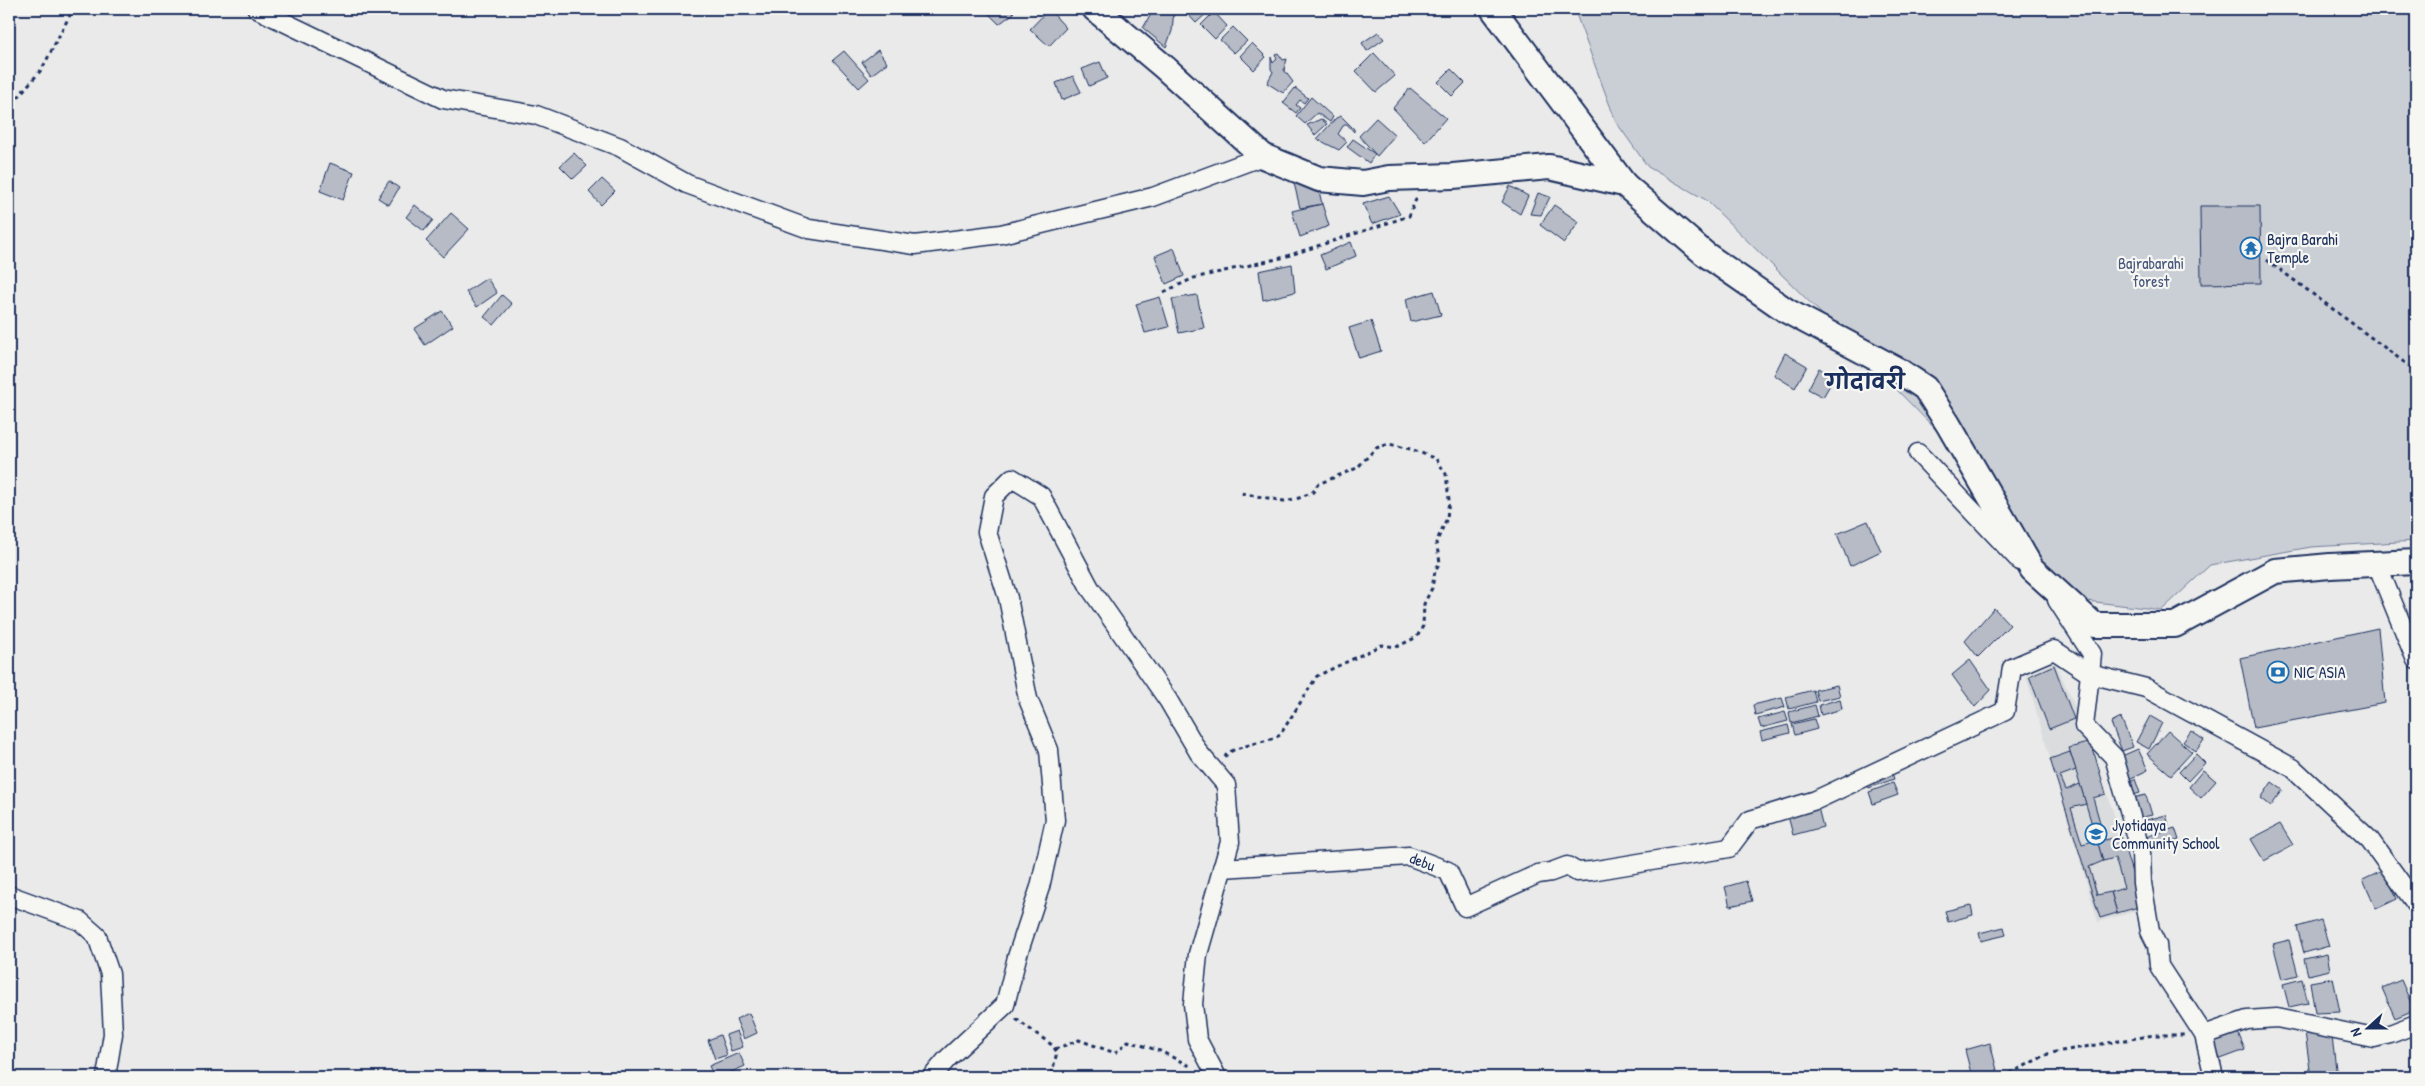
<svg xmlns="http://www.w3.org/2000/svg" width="2425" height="1086" font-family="'Patrick Hand','Playpen Sans Deva',sans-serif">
<rect width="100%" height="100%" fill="#e9eae9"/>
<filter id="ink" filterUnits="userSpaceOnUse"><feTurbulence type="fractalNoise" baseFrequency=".02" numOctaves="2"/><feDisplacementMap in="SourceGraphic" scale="10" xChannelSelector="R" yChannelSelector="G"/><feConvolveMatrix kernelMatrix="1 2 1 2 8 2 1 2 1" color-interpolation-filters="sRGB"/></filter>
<g filter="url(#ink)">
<polygon fill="#dadcde" points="2055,662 2090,739 2144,909 2098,922 2026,676"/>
<polygon fill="#caced5" stroke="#727e9a" points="1577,9 2416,9 2416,541 2311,547 2210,565 2162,610 2087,601 2040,560 1952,446 1843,335 1706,200 1648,167 1616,122 1576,14"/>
<g fill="#b6bbc6" stroke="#1b2f5e">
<polygon points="984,9 1010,9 1014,13 999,24"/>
<polygon points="1049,9 1066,28 1049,46 1030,29"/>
<polygon points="1154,9 1174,9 1172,31 1166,47 1143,28"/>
<polygon points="1183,9 1207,9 1209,11 1196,23"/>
<polygon points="1214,12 1227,26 1215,39 1201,25"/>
<polygon points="1233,27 1247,41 1234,53 1220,40"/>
<polygon points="1378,32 1384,39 1367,51 1362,43"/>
<polygon points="1252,43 1266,57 1254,70 1240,56"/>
<polygon points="878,50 887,63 871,75 862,62"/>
<polygon points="844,51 869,79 859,88 833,60"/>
<polygon points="1278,53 1283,60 1287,59 1284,70 1293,82 1283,93 1267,83 1273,72 1271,69 1271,57 1273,63 1277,59 1275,55"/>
<polygon points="1374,53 1395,76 1376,92 1356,71"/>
<polygon points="1100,62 1107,78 1089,86 1082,69"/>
<polygon points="1451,69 1465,83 1452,96 1438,82"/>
<polygon points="1073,76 1081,92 1062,100 1056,83"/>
<polygon points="1295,88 1308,98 1304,103 1300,100 1296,105 1300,108 1296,113 1283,103"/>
<polygon points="1410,88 1446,118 1425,142 1393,108"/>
<polygon points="1311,97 1333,117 1330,122 1317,113 1305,124 1296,116"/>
<polygon points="1341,116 1354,129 1354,132 1347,124 1343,126 1338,134 1347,142 1339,150 1317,139 1336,118"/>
<polygon points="1376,118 1395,135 1377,156 1359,136"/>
<polygon points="1321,119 1327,124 1315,135 1307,125"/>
<polygon points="1353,139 1375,154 1369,163 1347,147"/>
<polygon points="574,153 587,166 573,179 560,166"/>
<polygon points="330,163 354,172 343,200 320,191"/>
<polygon points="1316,178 1322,204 1300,208 1294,183"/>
<polygon points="602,179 615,191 601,205 589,192"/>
<polygon points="389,181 399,188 389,205 378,198"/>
<polygon points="1510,186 1528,196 1520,214 1502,202"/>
<polygon points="1538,193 1550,197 1541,215 1530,214"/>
<polygon points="1389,196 1400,214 1372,224 1363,204"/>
<polygon points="1322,204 1329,226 1300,237 1292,211"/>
<polygon points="415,205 433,220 424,231 406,217"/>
<polygon points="1554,205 1579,222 1564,243 1540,225"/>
<polygon points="2200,206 2260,206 2261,283 2201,284"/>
<polygon points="451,213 469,229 443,257 426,241"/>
<polygon points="1351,242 1356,256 1326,269 1320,255"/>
<polygon points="1174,248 1184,276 1166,284 1155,256"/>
<polygon points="1292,264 1295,292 1263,300 1259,271"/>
<polygon points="487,278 497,293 477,307 466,292"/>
<polygon points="1434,291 1441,315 1411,322 1406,299"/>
<polygon points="502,295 512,304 494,325 484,317"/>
<polygon points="1197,295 1204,328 1179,333 1172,299"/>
<polygon points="1160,297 1169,327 1145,333 1136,304"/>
<polygon points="442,311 453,326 425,345 414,329"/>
<polygon points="1371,321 1381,351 1359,358 1349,328"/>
<polygon points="1785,353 1807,366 1795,388 1774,375"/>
<polygon points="1819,368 1834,378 1823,397 1808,389"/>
<polygon points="1868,521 1881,551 1850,566 1837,534"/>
<polygon points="1994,608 2010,625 1978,657 1965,641"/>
<polygon points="2378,628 2385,703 2254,728 2240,658"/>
<polygon points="1970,660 1991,690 1975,707 1952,675"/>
<polygon points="2054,665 2074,719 2049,729 2029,676"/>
<polygon points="1837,685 1840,696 1818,701 1815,690"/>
<polygon points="1813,690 1816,702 1789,709 1786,697"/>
<polygon points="1782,698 1785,707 1755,715 1753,705"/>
<polygon points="1840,699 1842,709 1821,715 1819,705"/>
<polygon points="1815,705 1818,716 1791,723 1789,712"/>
<polygon points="1785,712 1788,721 1761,728 1758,719"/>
<polygon points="2150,716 2162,723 2149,749 2136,742"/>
<polygon points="2121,718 2133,747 2122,751 2111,723"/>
<polygon points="1814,719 1817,729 1795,735 1792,724"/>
<polygon points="1788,725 1790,733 1762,740 1760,732"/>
<polygon points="2168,731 2192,752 2171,775 2147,754"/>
<polygon points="2191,731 2204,740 2196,751 2183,742"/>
<polygon points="2091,742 2106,794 2093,798 2105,840 2121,836 2142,906 2117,913 2111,892 2124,888 2115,858 2103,861 2069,748"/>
<polygon points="2138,749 2148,770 2127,780 2117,758"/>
<polygon points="2070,752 2076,770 2060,776 2066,790 2080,784 2086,804 2071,808 2082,844 2097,840 2103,861 2089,867 2097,895 2111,892 2117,913 2100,918 2050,759"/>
<polygon points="2196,754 2205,763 2188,781 2179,772"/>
<polygon points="1890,767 1894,779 1869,788 1865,776"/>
<polygon points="2203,770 2216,781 2201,798 2189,787"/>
<polygon points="2135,779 2140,793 2130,796 2125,782"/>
<polygon points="2272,782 2283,790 2271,806 2261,798"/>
<polygon points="1893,783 1898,795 1873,804 1869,792"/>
<polygon points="2146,795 2152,815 2134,819 2128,799"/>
<polygon points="1816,800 1823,827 1793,835 1786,808"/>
<polygon points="2166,815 2169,825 2138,833 2135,823"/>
<polygon points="2280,824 2293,845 2264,861 2251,839"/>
<polygon points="2175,828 2179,840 2146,850 2142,838"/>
<polygon points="2384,870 2397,899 2376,909 2363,880"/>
<polygon points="1746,881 1752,901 1730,906 1725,887"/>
<polygon points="1971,905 1973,915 1948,922 1945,911"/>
<polygon points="2321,920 2329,946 2304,953 2297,927"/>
<polygon points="2004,927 2006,935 1981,941 1979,933"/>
<polygon points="2289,940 2298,975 2282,979 2273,944"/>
<polygon points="2327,954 2330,970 2308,975 2304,959"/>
<polygon points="2333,978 2340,1012 2315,1013 2310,982"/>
<polygon points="2302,979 2308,1003 2289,1007 2283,984"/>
<polygon points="2401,980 2414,1010 2395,1018 2382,988"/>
<polygon points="749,1013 757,1033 744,1039 736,1019"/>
<polygon points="2235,1025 2245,1050 2218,1060 2209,1035"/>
<polygon points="2331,1029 2337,1077 2311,1077 2305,1032"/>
<polygon points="737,1031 743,1047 731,1051 726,1035"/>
<polygon points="720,1035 727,1055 715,1059 708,1040"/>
<polygon points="1990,1043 1998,1074 1972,1077 1965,1050"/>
<polygon points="739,1053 745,1066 720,1077 714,1077 709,1066"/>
</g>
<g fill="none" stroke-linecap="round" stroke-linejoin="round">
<g stroke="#1b2f5e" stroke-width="21">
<g id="street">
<polyline points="257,9 443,99 536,115 620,147 687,184 809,229 915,245 1001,234 1153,197 1263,156"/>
<polyline points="1918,453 2020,561"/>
<polyline points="2377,564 2416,660"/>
<polyline points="2057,600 2092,654 2090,674 2146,688 2293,768 2370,840 2416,904"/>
<path id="s1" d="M1222 868 1409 856 1448 871 1465 907 1538 874 1551 872 1567 866 1577 872 1591 871 1729 848 1750 820 1816 800 2005 711 2012 668 2054 650 2090 674 2084 726 2114 757 2141 852 2142 883 2150 931 2157 945 2159 966 2204 1035 2214 1077"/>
<polyline points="9,895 80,921 97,936 110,974 113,1034 106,1077"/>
<polyline points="2204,1035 2247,1020 2277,1018 2374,1038 2390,1034 2416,1024"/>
<polyline points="932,1077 947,1059 1005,1005 1017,957 1040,887 1055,820 1049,750 1028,699 1008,598 987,532 994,496 1012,478 1041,496 1090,588 1168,700 1199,753 1226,785 1230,842 1198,954 1193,1004 1197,1039 1217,1077"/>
</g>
</g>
<g stroke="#1b2f5e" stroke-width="28">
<g id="secondary">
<polyline points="1095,9 1164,67 1263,156 1319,179 1363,183 1389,178 1453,176 1549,167 1624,184 1705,254 1787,311 1898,370 1925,388 1948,424 2032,569 2094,625 2175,625 2275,571 2330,566 2416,562"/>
<polyline points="1493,9 1624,184"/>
</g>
</g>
<g stroke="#1b2f5e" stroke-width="3" stroke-dasharray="4 4" stroke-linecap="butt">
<polyline points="9,111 22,92 42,69 73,9"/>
<polyline points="2267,260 2416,371"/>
<polyline points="1164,292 1194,278 1281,258 1409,216 1417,197"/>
<path d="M1225 757C1229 746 1268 743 1280 735L1317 676 1382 645 1396 647 1417 637 1423 626 1424 604 1432 588 1435 571 1440 562 1436 543 1447 518 1449 500 1446 474 1436 459 1414 450 1389 444 1376 448 1357 468 1318 484 1313 492 1299 498 1284 501 1240 493"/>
<polyline points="1016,1019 1052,1045 1057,1052 1051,1077"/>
<polyline points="1055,1049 1079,1040 1115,1053 1128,1041 1160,1051 1192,1067"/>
<polyline points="2003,1077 2050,1053 2154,1035 2184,1035"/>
</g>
<use href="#street" stroke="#f6f6f2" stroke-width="18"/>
<use href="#secondary" stroke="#f6f6f2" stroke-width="24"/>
</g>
</g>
<defs>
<g id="temple-ring" transform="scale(1.125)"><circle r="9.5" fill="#f6f6f2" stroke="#1f6fb2" stroke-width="1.5"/><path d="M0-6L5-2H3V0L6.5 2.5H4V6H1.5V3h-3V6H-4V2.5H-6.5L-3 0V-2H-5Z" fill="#1f6fb2"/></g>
<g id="bank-ring" transform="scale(1.125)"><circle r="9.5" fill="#f6f6f2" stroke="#1f6fb2" stroke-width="1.5"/><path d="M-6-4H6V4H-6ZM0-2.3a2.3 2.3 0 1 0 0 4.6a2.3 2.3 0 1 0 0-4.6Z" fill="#1f6fb2"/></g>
<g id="school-ring" transform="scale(1.125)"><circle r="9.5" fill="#f6f6f2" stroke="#1f6fb2" stroke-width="1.5"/><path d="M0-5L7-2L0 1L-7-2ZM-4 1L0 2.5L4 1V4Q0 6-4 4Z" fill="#1f6fb2"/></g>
</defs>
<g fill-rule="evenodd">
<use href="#temple-ring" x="2251" y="248"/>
<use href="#bank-ring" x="2278" y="672"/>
<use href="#school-ring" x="2096" y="834"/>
</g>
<g text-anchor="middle" stroke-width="4.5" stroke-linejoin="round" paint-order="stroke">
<g font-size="16" fill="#1b2f5e" stroke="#f6f6f2" text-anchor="start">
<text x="2267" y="245">Bajra Barahi<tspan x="2267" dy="18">Temple</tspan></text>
<text x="2294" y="678">NIC ASIA</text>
<text x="2112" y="831">Jyotidaya<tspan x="2112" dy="18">Community School</tspan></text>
</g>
<g font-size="16" fill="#47577c" stroke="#f6f6f2">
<text x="2151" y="269">Bajrabarahi<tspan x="2151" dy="18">forest</tspan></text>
</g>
<g font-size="16" fill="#1b2f5e" stroke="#f6f6f2">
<text dy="6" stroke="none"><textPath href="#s1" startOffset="202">debu</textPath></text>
</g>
<g font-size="21" font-weight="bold" fill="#1b2f5e" stroke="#f6f6f2">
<text x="1865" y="389">गोदावरी</text>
</g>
</g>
<rect width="2425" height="1086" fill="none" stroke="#f6f6f2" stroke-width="30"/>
<rect x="15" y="15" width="2395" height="1056" fill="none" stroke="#1b2f5e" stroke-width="2" filter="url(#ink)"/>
<g transform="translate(2368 1028) rotate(249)" stroke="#f6f6f2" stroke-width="4" paint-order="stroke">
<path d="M0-4L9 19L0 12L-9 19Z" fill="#1b2f5e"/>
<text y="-8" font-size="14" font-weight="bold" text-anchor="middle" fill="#1b2f5e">N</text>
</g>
</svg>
